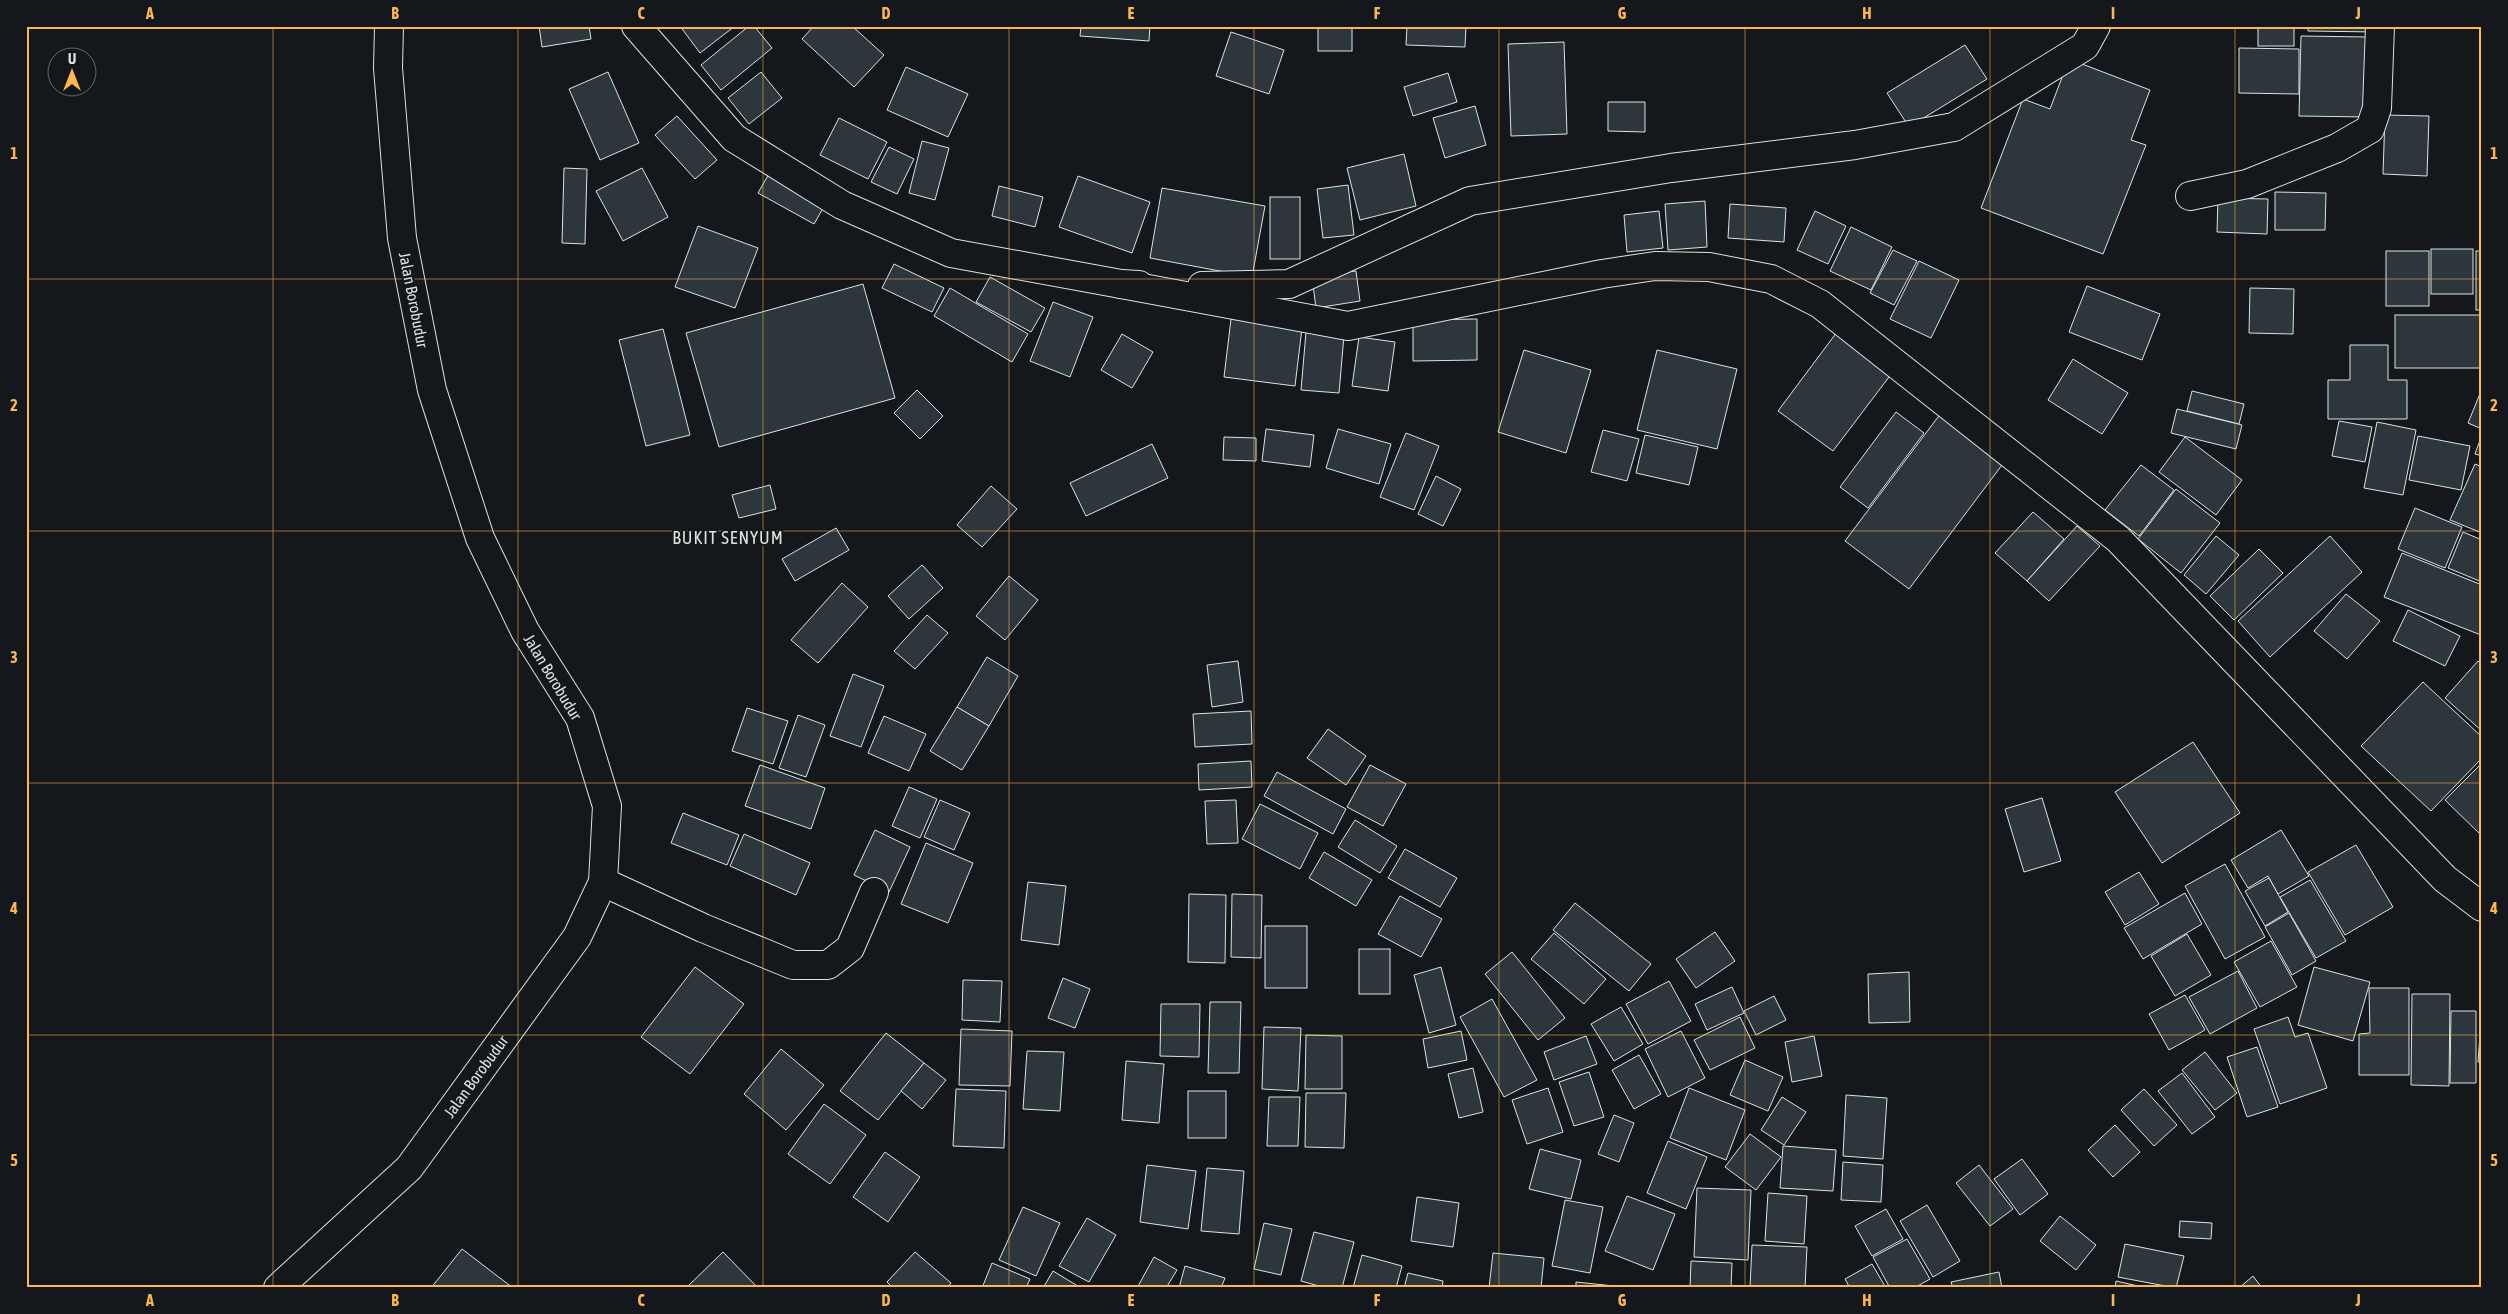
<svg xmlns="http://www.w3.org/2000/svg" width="2508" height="1314" font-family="'Asap Condensed',sans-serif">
<rect width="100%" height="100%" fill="#14181c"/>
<g fill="#2c363c" stroke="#d8e6dc">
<polygon points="539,26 589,26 591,39 542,47"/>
<polygon points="680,26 735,26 700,53"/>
<polygon points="749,26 754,26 772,48 721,90 701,65"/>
<polygon points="814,26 852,26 884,55 854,87 802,39"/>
<polygon points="1081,26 1150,26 1149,41 1080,36"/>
<rect x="1318" y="26" width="34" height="25"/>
<polygon points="1407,26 1466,26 1465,47 1406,45"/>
<rect x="2258" y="26" width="36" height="20"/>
<polygon points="2308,26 2376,26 2376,32 2308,31"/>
<polygon points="1231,32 1284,50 1269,94 1216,76"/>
<polygon points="2301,36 2368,37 2367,117 2299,116"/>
<polygon points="1564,42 1567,134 1511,136 1508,44"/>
<polygon points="1965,45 1987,79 1909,127 1887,93"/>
<polygon points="2239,48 2299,49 2299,94 2239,93"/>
<polygon points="2069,59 2150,90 2131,140 2146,145 2103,254 1981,208 2023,99 2050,109"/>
<polygon points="906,67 968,94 948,137 887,110"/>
<polygon points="608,72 639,143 600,160 569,89"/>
<polygon points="761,72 782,98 749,124 728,98"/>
<polygon points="1448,73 1457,102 1413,116 1404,87"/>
<polygon points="1608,102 1645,102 1645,132 1608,131"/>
<polygon points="1475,106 1486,145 1445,158 1433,118"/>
<polygon points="2385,115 2429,116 2427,176 2383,174"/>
<polygon points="677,116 717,160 695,179 655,135"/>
<polygon points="839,118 887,142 868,179 820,155"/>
<polygon points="922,141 949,148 935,200 909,193"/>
<polygon points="889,147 914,159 897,194 871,182"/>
<polygon points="1404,154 1416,206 1360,220 1347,168"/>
<polygon points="564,168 587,169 585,244 562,243"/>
<polygon points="642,168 668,217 623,241 596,191"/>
<polygon points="770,172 826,203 814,224 758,193"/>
<polygon points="1078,176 1150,202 1132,253 1059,227"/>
<polygon points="1348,185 1354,235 1323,238 1317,189"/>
<polygon points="999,186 1043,197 1035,227 992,216"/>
<polygon points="1162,188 1265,206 1252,277 1150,258"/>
<polygon points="2275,192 2326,193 2325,230 2275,230"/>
<rect x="1270" y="197" width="30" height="62"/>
<polygon points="2218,198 2268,199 2267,234 2217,232"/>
<polygon points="1705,201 1707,247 1668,250 1665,204"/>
<polygon points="1730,204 1786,208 1784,242 1728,238"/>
<polygon points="1659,211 1663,248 1627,252 1624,215"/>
<polygon points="1815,211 1846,226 1828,264 1797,250"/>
<polygon points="698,226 758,248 735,308 675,287"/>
<polygon points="1851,227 1892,247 1871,290 1830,271"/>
<rect x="2431" y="249" width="42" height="45"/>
<polygon points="1893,250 1917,261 1894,305 1870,293"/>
<rect x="2386" y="251" width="43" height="55"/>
<rect x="2476" y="251" width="6" height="59"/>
<polygon points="1919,261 1959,280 1931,338 1890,319"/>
<polygon points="894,264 944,288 932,312 882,288"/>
<polygon points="1356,271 1360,301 1316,308 1312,277"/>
<polygon points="990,277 1045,308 1031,332 976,302"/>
<polygon points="863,284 895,398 719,447 686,333"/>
<polygon points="2087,286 2160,314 2142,360 2069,332"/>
<polygon points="950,288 1028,334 1012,362 934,316"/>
<polygon points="2250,288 2294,289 2293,334 2249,333"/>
<polygon points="1053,302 1093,317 1070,377 1030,361"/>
<rect x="2395" y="315" width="87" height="53"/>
<polygon points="1231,319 1302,328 1295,386 1224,377"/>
<polygon points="1477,319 1477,360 1413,361 1413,320"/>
<polygon points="663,329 690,435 646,446 619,340"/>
<polygon points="1306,332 1344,335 1339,393 1301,390"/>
<polygon points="1837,332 1892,373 1833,451 1778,411"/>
<polygon points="1122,334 1153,352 1132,388 1101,370"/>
<polygon points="1359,337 1395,342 1388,391 1352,386"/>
<polygon points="2350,345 2388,345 2388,380 2407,380 2407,419 2328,419 2328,380 2350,380"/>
<polygon points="1524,350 1591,370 1566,453 1498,432"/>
<polygon points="1657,350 1737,369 1717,449 1637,430"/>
<polygon points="2073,359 2128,393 2102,434 2048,400"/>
<polygon points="2482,389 2482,429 2468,423"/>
<polygon points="917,390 943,416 920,439 894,413"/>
<polygon points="2192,391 2244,404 2239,424 2187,411"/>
<polygon points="2177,409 2242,425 2236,449 2171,433"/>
<polygon points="1896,412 1924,433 1868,508 1840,487"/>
<polygon points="1941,413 2005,461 1909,589 1845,541"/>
<polygon points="2339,421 2372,427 2365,462 2332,456"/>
<polygon points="2377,422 2416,430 2403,495 2364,488"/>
<polygon points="1266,429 1314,435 1310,467 1262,461"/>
<polygon points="1338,429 1391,444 1379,484 1326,468"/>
<polygon points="1603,430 1639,439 1627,481 1591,472"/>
<polygon points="1406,433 1439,446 1414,510 1380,497"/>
<polygon points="1645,435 1698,447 1689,485 1636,473"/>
<polygon points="2482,435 2482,456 2475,454"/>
<polygon points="2418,436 2470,446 2461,490 2409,480"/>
<polygon points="1224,437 1256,438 1256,461 1223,460"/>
<polygon points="2185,437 2242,480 2216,515 2159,472"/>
<polygon points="1152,444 1168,478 1086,516 1070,483"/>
<polygon points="2475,464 2482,467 2482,533 2450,520"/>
<polygon points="2141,465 2174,490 2139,536 2105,510"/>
<polygon points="1436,476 1461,489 1443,526 1418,514"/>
<polygon points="770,485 776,509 739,518 732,495"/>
<polygon points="991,486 1017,509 982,547 957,525"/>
<polygon points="2176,489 2220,523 2181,573 2138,539"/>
<polygon points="2415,508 2462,527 2445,568 2398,549"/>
<polygon points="2033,512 2064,539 2027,581 1995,553"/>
<polygon points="2077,526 2100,546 2049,601 2027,581"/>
<polygon points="836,528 849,550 795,581 782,559"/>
<polygon points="2463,532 2482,540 2482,582 2448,568"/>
<polygon points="2216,536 2239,555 2206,594 2184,575"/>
<polygon points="2330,536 2362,572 2270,657 2238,621"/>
<polygon points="2259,549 2283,573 2234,620 2210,596"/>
<polygon points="2402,553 2482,585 2481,635 2384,597"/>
<polygon points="922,565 943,588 909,619 888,596"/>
<polygon points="1009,576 1038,600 1005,640 976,616"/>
<polygon points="842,583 868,607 818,663 791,640"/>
<polygon points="2346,594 2380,621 2347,659 2314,631"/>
<polygon points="2408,610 2460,636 2445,666 2393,641"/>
<polygon points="927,615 948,633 915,669 894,651"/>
<polygon points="987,657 1018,676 989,726 957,707"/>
<polygon points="1238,661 1243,702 1212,707 1207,665"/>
<polygon points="2478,661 2482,665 2482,731 2445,698"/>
<polygon points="853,674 884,686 861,747 830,736"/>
<polygon points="2423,682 2482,737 2482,758 2431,811 2361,746"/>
<polygon points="957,707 989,726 962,770 930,751"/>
<polygon points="747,708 788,721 773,764 732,751"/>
<polygon points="1251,711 1252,744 1195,747 1193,714"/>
<polygon points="798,715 825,725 806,777 779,768"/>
<polygon points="884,716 926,734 909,771 868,753"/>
<polygon points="1328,729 1366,756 1346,785 1307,758"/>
<polygon points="2193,742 2240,813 2162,863 2115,792"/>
<polygon points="1251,761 1252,787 1199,790 1198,764"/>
<polygon points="2482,763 2482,836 2445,800"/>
<polygon points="760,765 825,788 811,829 745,806"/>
<polygon points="1370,765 1406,784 1383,826 1347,807"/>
<polygon points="1277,772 1346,809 1333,834 1264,796"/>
<polygon points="909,787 937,799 920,838 892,826"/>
<polygon points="2042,798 2061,861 2024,872 2005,809"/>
<polygon points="940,800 970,813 954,850 924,837"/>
<polygon points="1236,800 1238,843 1207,844 1205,801"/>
<polygon points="1260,804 1318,833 1300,869 1242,839"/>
<polygon points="683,813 739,835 727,865 671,843"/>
<polygon points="1355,820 1397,846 1380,873 1338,847"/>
<polygon points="875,830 910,847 889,892 854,875"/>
<polygon points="2281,830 2309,876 2278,894 2268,876 2248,888 2231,860"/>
<polygon points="744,834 810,863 796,895 730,866"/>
<polygon points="926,843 973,863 948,923 901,904"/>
<polygon points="2356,845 2393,907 2345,935 2308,872"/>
<polygon points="1405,849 1457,878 1440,907 1388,878"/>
<polygon points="1324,852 1372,880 1356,906 1309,878"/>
<polygon points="2225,864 2265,937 2225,959 2185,886"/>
<polygon points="2139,872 2159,904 2125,925 2105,892"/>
<polygon points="2269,878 2288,912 2265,926 2245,891"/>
<polygon points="2310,880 2346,941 2316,958 2280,897"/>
<polygon points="1028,882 1066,886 1059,945 1021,940"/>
<polygon points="2185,893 2202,924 2143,959 2124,928"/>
<polygon points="1189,894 1226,895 1225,963 1188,962"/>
<polygon points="1232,894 1262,895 1261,958 1231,957"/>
<polygon points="1400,896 1442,919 1421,957 1378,934"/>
<polygon points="1575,903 1651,964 1629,991 1553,930"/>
<polygon points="2289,913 2316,961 2292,975 2265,927"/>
<rect x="1265" y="926" width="42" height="62"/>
<polygon points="1715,932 1735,961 1696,988 1676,959"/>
<polygon points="1554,933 1606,979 1584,1004 1531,959"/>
<polygon points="2187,934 2211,975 2175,996 2151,956"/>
<polygon points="2271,941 2297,987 2260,1007 2234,962"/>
<rect x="1359" y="949" width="31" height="45"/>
<polygon points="1512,952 1565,1018 1538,1040 1485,974"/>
<polygon points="695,967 744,1004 690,1074 641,1037"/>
<polygon points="1441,967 1456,1025 1429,1033 1414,975"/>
<polygon points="2314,967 2370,982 2353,1041 2298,1025"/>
<polygon points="2238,971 2257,1008 2210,1034 2189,997"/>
<polygon points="1909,972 1910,1022 1869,1023 1868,974"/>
<polygon points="1063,978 1090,989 1075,1028 1048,1018"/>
<polygon points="963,980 1002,981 1000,1022 962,1020"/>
<polygon points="1669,981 1691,1021 1648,1044 1626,1004"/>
<polygon points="1732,987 1744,1013 1707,1030 1695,1004"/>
<polygon points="2369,988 2409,988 2409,1075 2359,1075 2359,1034 2370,1033"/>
<polygon points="2412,994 2450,994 2449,1086 2411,1085"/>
<polygon points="2185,995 2205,1030 2169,1050 2149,1014"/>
<polygon points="1774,996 1786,1020 1756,1035 1744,1011"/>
<polygon points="1492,999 1537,1080 1504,1097 1460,1017"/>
<polygon points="1210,1002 1241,1002 1239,1073 1208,1073"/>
<polygon points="1161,1004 1200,1004 1199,1057 1160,1056"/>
<polygon points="2482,1006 2482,1063 2478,1062"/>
<polygon points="1621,1007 1643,1044 1614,1061 1591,1024"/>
<polygon points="2451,1011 2476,1011 2476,1083 2450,1083"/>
<polygon points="1740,1017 1755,1048 1710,1070 1694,1040"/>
<polygon points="2288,1017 2295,1037 2308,1033 2327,1088 2280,1104 2254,1029"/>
<polygon points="1264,1027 1301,1028 1298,1091 1262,1089"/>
<polygon points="961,1029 1012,1031 1010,1086 959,1085"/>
<polygon points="1461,1031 1467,1060 1428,1068 1423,1039"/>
<polygon points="1681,1031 1705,1078 1668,1097 1645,1049"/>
<polygon points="886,1033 924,1063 878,1120 840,1091"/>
<polygon points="1306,1035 1342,1036 1342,1089 1305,1089"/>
<polygon points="1586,1036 1597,1064 1554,1080 1544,1052"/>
<polygon points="1814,1036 1822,1076 1792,1082 1785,1042"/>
<polygon points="2257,1047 2278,1107 2247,1117 2227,1057"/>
<polygon points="781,1049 824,1085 786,1130 744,1094"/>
<polygon points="1027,1051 1064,1052 1060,1111 1023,1109"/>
<polygon points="2205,1052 2237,1093 2215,1110 2182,1070"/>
<polygon points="1639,1055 1661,1094 1634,1109 1612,1070"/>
<polygon points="1745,1060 1783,1077 1768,1111 1730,1095"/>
<polygon points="1126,1061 1164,1064 1159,1123 1122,1120"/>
<polygon points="924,1063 946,1080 922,1109 901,1091"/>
<polygon points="1473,1068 1483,1112 1459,1118 1448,1074"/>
<polygon points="1589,1072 1604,1117 1574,1126 1559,1082"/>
<polygon points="2182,1073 2215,1117 2192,1134 2158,1091"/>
<polygon points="1548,1088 1563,1132 1527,1144 1512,1100"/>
<polygon points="1689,1088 1745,1110 1726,1160 1670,1138"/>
<polygon points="956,1089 1006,1091 1004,1148 953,1146"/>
<polygon points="2144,1089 2177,1125 2154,1146 2121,1110"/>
<rect x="1188" y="1091" width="38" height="47"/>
<polygon points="1306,1093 1346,1093 1344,1148 1305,1147"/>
<polygon points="1846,1095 1887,1098 1883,1159 1843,1156"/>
<polygon points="1269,1097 1300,1097 1298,1146 1267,1146"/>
<polygon points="1782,1097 1806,1112 1784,1145 1761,1130"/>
<polygon points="824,1104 866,1135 830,1184 788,1154"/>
<polygon points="1614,1115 1634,1123 1619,1162 1598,1154"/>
<polygon points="2115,1125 2140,1152 2113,1177 2088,1150"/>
<polygon points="1750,1134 1781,1157 1756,1190 1725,1167"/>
<polygon points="1668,1141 1707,1157 1686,1209 1647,1193"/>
<polygon points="1783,1146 1836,1150 1833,1191 1780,1188"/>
<polygon points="1540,1149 1581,1160 1571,1199 1529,1189"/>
<polygon points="885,1152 920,1177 888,1222 853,1197"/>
<polygon points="2022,1159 2048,1194 2020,1215 1994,1179"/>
<polygon points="1843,1162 1883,1165 1881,1202 1841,1200"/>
<polygon points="1147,1165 1196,1171 1188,1229 1140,1222"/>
<polygon points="1979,1165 2013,1209 1990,1226 1956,1183"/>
<polygon points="1207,1168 1244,1171 1239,1234 1201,1231"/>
<polygon points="1697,1188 1751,1190 1748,1260 1694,1257"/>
<polygon points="1768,1193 1807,1196 1804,1244 1765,1241"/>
<polygon points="1627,1196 1675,1214 1653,1270 1605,1251"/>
<polygon points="1417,1197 1459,1203 1453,1247 1411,1241"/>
<polygon points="1565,1200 1603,1207 1590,1273 1552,1266"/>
<polygon points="1927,1205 1960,1261 1933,1277 1900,1221"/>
<polygon points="1023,1207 1060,1223 1036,1276 999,1260"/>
<polygon points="1886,1209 1903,1239 1872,1256 1855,1226"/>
<polygon points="2060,1216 2096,1245 2076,1270 2040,1241"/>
<polygon points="1087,1218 1116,1235 1089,1282 1059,1266"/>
<polygon points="2180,1221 2212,1223 2211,1239 2179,1237"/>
<polygon points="1264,1223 1292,1229 1281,1275 1254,1269"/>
<polygon points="1314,1232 1354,1242 1342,1288 1326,1288 1301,1281"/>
<polygon points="1907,1239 1930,1279 1914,1288 1890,1288 1873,1257"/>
<polygon points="2125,1244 2184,1256 2176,1288 2118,1277"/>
<polygon points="1752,1245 1807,1247 1805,1288 1750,1288"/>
<polygon points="462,1249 513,1288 431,1288"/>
<polygon points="723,1252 758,1288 686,1288"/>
<polygon points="915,1252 951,1283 947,1288 893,1288 887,1282"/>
<polygon points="1493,1253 1544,1258 1541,1288 1489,1288"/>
<polygon points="1362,1255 1402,1266 1396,1288 1353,1288"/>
<polygon points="1154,1257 1177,1270 1166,1288 1137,1288"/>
<polygon points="1691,1261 1732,1263 1731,1288 1690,1288"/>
<polygon points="992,1263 1030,1279 1026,1288 982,1288"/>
<polygon points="1872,1264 1886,1288 1850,1288 1845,1279"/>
<polygon points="1185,1266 1225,1278 1221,1288 1179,1288"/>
<polygon points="1053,1271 1081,1288 1043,1288"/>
<polygon points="1999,1272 2002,1288 1953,1288 1951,1282"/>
<polygon points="1408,1273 1443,1281 1442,1288 1404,1288"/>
<polygon points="2253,1276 2262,1288 2239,1288"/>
<polygon points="2116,1281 2147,1288 2115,1288"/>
<polygon points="1576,1282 1614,1286 1614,1288 1576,1288"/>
</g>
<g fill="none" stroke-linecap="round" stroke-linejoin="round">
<g stroke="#d8e6dc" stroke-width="30">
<g id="minor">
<polyline points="636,26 734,138 842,205 951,253 1121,284 1139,285"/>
<polyline points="2190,196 2247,184 2337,148 2370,129 2377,108 2380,26"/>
<polyline points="1121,284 1348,326 1602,274 1655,266 1709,267 1771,279 1820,304 2118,539 2445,879 2482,907"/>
<polyline points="1202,286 1289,284 1470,201 1671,168 1855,145 1954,127 2085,46 2096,26"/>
<polyline points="603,882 703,928 793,965 828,965 850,948 874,892"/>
<path id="s1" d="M278 1288 409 1168 577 937 603 882 607 806 580 718 525 631 480 538 432 390 402 238 388 68 389 26"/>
</g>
</g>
<use href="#minor" stroke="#14181c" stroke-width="28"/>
</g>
<path fill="none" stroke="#ffb74d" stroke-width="1" stroke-opacity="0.55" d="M273 26V1288M518 26V1288M763 26V1288M1009 26V1288M1254 26V1288M1499 26V1288M1745 26V1288M1990 26V1288M2235 26V1288M26 279H2482M26 531H2482M26 783H2482M26 1035H2482"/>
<g text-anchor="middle" stroke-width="4" stroke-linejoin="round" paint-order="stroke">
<g font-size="16" fill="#d8e6dc" stroke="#14181c">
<text transform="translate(414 300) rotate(79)" y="6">Jalan Borobudur</text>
<text transform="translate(553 677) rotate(59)" y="6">Jalan Borobudur</text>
<text dy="6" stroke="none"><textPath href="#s1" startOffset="291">Jalan Borobudur</textPath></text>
</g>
<g font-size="18" letter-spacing="1" fill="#d8e6dc" stroke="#14181c">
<text x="728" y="544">BUKIT SENYUM</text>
</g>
</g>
<rect width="2508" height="1314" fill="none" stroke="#14181c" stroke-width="55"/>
<g transform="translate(72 72)"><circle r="24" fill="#14181c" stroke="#626a69"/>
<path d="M0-4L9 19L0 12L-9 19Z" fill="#ffb74d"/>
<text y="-8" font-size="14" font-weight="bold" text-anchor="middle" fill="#d8e6dc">U</text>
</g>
<rect x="28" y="28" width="2452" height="1258" fill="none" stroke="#ffb74d" stroke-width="2"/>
<g font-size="16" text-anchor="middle" font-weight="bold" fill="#ffb74d">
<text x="150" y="19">A</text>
<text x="395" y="19">B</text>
<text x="641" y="19">C</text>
<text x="886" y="19">D</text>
<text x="1131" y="19">E</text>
<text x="1377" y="19">F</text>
<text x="1622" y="19">G</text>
<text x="1867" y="19">H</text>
<text x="2113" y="19">I</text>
<text x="2358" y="19">J</text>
<text x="14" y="159">1</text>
<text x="2494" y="159">1</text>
<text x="14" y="411">2</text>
<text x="2494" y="411">2</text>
<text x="14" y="663">3</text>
<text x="2494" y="663">3</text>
<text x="14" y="914">4</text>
<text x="2494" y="914">4</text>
<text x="14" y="1166">5</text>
<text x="2494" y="1166">5</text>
<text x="150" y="1306">A</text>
<text x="395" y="1306">B</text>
<text x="641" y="1306">C</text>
<text x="886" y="1306">D</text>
<text x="1131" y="1306">E</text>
<text x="1377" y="1306">F</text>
<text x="1622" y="1306">G</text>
<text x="1867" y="1306">H</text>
<text x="2113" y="1306">I</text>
<text x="2358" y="1306">J</text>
</g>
</svg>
